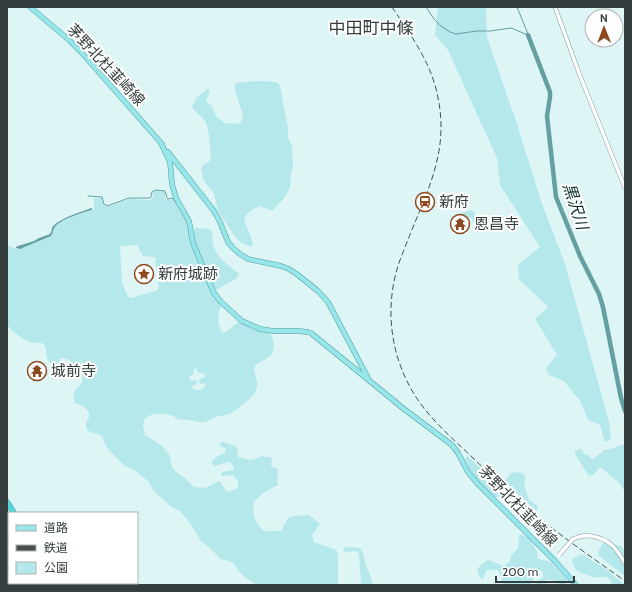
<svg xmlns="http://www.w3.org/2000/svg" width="632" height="592" font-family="Cabin,'Noto Sans JP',sans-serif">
<rect width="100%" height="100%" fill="#def5f6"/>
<g fill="#b4e8ea" fill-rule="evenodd">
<polygon points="438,7 486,7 487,37 517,124 541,201 565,264 609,422 611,439 605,442 600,425 588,420 581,402 564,381 549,375 546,368 557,355 535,319 548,307 519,279 518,265 540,247 500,185 497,158 481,123 448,50 435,35"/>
<path d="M258 81 276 82 279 84 281 90 283 103 288 127V137L290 142 292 145 293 167 291 173 290 188 285 197 273 210H269L261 206C254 208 247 212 244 219L253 243 252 247 242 243 236 238 218 211 214 193 204 181 201 169 203 165 211 160C210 150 210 130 205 121 201 115 196 114 192 107L196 98 207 89H209V93L206 101 211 105 217 117 225 123 233 124 241 123 243 115 235 91V85L236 83Z"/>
<path d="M155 190 165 192V199L172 200 177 204 187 218 191 243 221 305C221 311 222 305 219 311 217 318 219 327 222 333L226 332 237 323 240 322 252 329 270 333C274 339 276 350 270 356 266 360 260 361 257 364 250 370 258 377 257 384 257 386 256 391 255 393 253 397 235 411 231 413 228 415 223 415 219 416 211 418 208 423 199 422 195 422 191 420 187 420 185 419 181 420 178 419 176 418 175 417 173 416 163 413 152 412 144 419L143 426 144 431 145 435 162 446 170 456 172 467 175 471 186 479 194 487 205 488 219 481C223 484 224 490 228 492L238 488V481L233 475 221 476 222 472 234 470 232 464 228 462 215 466 212 464V461L218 456 225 453 226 449 220 446 221 442H224L237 447 238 457 251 460 262 456 272 458 271 466 278 469C278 475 277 479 278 485 271 488 260 494 255 501 250 509 256 527 265 531 269 532 276 531 281 531L288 518 295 516 309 515 320 524 312 535 314 542 336 550 338 555V585H257L245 577 238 571 234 563 221 559 209 547 201 541 189 522 181 512 170 506 153 490 149 482 133 469 126 467 109 450 104 442 102 436 99 434 93 433 87 430C85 422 86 424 89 417 91 409 81 405 75 403 72 393 74 390 82 383 82 380 83 379 82 376 80 369 69 357 61 358L59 362 61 367V369L58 370C54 367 49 363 47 358 45 353 48 347 43 344 39 341 35 344 30 342 22 339 13 332 7 325V245L16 249H20L51 236C53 233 53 230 55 227 59 220 84 212 93 210L94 209V198H102L105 207H106L130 199 151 200 152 199 154 191ZM137 245 143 256 155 257 159 288 158 290 131 298 128 297 122 282 120 246ZM196 368 198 373H204L205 377 199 379V380L200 384 205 383V386L204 388C200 390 196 391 192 388V386L197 384V381L195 380 191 381 189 377 190 376 194 374V369Z"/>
<polygon points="472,210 474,212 478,225 474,225 474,223 471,218 461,218 459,220 456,220 456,217 458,214"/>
<path d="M195 228 211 229C213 234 212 240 213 245 216 257 229 266 238 273L239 275 236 279 216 290H214L194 242 193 231Z"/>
<polygon points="621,445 625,445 625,492 620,484 602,468 599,468 594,474 589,476 575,454 575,451 581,449 585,455 588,455 592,459 603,452 603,450 611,449"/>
<path d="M467 456 490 476 502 489V492L499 497H495C482 486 472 476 465 459Z"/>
<polygon points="518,472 525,475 525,483 524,485 529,500 537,505 538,508 536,511 506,483 506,479 511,473"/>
<path d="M519 535C527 534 533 543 536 550 538 552 537 556 538 559L551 562 565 577 567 581 565 585C565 585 560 584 559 584 553 582 553 579 546 580L545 585H535L537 581 543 578V574L542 571 532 569 530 570 533 577V582L528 585H506L503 583 498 570H486L484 578 482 579 479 576 477 569 482 564 488 560 504 566 511 560V555L518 549Z"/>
<polygon points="604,542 621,546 625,551 625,576 599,556 598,552"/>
<path d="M345 547 360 548C365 555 364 559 366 566 368 573 372 577 373 585H361L359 554 357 551 344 552 343 549Z"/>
<path d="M582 554 607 570 625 585H611V580L606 576C596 580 586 575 576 570L573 565 572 559Z"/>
</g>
<path fill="#649fa1" d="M92 208V210C83 212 59 220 55 227 53 229 53 233 51 236L20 249 16 248V247L18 246 34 241 39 238 50 234C51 232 52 230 52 228 57 219 83 211 92 208Z"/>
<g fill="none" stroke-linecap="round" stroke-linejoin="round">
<g stroke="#649fa1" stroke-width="1">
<polyline points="426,7 434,19 441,26 450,32 456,34 477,31 490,31 511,28 528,35"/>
<polyline points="517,7 528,34"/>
<polyline points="88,196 102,197 104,204 107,206 129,198 150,198 151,197 152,192 156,190 165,191 167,198 168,199 172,198 176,203"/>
</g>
<polyline stroke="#649fa1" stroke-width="4.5" points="528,35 550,92 550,97 547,116 556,197 580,256 599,294 603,307 621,398 625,411"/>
<g stroke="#839899" stroke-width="4.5">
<g id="minor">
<polyline points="555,7 579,73 625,188"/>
<path d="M573 539C579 536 585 535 591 536 610 539 616 548 625 563"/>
</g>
</g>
<g stroke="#48a0a3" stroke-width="5.5">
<g id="major">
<polyline points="30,7 69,40 82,53 162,144"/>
<polyline points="161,143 170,162 172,184 176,198 189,221 193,243 210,284 214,293 221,302 242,321 260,329 273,331 298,331 308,332 311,333 404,409 452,445 458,453 468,472 477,483 555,561 576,585"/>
<polyline points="168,152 214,211 220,222 228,242 233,248 240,254 248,259 281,266 289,269 298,275 318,291 328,302 368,378"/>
</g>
</g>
<g stroke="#48a0a3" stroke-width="6">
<g id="highway">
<polyline points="7,502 14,513"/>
<polyline points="60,583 61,585"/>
</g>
</g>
<use href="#minor" stroke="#fff" stroke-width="3.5"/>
<use href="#major" stroke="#98e6e9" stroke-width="4.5"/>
<use href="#highway" stroke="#53d5da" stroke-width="5"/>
<path stroke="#475151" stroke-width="1" stroke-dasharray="6 3" stroke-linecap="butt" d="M392 7C410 34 430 61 437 93 450 149 429 187 409 237 404 250 398 263 395 277 387 311 391 348 406 379 421 412 448 434 473 458 492 476 510 494 530 510 560 536 593 558 625 581"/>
<g stroke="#839899" stroke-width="4.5" stroke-linecap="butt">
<polyline id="minor-bridge" points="559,555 573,539"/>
</g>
<use href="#minor-bridge" stroke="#fff" stroke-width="3.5"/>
</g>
<defs>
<g id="station-ring" transform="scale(1)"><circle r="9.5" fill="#fff" stroke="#8e491f" stroke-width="1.5"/><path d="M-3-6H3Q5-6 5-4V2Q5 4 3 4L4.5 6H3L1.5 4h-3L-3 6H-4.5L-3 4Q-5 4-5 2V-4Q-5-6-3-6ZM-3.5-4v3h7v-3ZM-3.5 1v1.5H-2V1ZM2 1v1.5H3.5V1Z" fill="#8e491f"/></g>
<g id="temple-ring" transform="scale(1)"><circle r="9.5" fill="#fff" stroke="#8e491f" stroke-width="1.5"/><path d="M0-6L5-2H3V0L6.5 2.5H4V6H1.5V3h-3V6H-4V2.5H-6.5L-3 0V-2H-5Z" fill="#8e491f"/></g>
<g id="sight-ring" transform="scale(1)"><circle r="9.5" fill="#fff" stroke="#8e491f" stroke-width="1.5"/><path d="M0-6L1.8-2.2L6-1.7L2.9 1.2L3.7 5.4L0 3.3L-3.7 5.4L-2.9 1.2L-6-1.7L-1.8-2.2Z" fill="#8e491f"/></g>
</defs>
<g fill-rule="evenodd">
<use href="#station-ring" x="425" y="202"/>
<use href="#temple-ring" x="460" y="224"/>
<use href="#sight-ring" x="144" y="274"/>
<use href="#temple-ring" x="37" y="371"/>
</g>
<g text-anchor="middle" stroke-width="4" stroke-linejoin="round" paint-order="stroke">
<g font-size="15" fill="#353e3e" stroke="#fff">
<text transform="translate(106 65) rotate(47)" y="5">茅野北杜韮崎線</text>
<text transform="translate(518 506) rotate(46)" y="5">茅野北杜韮崎線</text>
</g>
<g font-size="15" fill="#353e3e" stroke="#fff" text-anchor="start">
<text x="439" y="207">新府</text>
<text x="474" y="229">恩昌寺</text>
<text x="158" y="279">新府城跡</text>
<text x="51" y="376">城前寺</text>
</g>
<g font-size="16" font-style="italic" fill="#103031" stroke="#fff">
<text transform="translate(576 206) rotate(72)" y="6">黒沢川</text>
</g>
<g font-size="17" fill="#353e3e" stroke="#fff">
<text x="371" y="34">中田町中條</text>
</g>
</g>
<rect width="632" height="592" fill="none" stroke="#353e3e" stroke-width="16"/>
<rect x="8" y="512" width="130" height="72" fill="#ffffff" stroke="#aeb2b2"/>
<rect x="16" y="525" width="20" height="6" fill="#98e6e9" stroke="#aeb2b2"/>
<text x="44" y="532" font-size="12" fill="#353e3e">道路</text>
<rect x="16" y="545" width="20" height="6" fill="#475151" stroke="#aeb2b2"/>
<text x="44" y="552" font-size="12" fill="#353e3e">鉄道</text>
<rect x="16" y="562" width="20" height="12" fill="#b4e8ea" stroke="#aeb2b2"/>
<text x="44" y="572" font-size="12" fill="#353e3e">公園</text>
<g transform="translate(604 28) rotate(359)"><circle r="19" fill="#ffffff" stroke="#aeb2b2"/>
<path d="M0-3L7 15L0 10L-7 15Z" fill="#8e491f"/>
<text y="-6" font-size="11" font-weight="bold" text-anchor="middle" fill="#353e3e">N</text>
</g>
<path d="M496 576v6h78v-6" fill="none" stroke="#353e3e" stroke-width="2"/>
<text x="502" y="576" font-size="12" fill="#353e3e" stroke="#ffffff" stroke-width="3" paint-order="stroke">200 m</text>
</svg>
